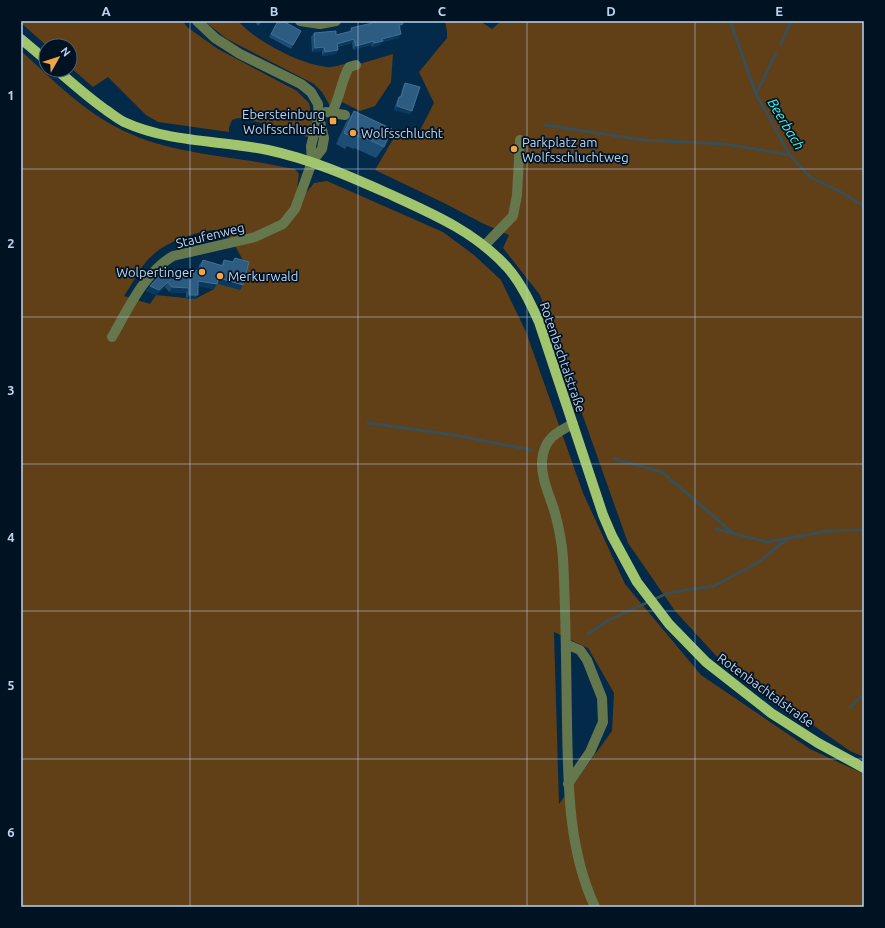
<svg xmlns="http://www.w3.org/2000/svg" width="885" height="928" font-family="Ubuntu,sans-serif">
<rect width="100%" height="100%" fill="#032a49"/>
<g fill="#613f17" fill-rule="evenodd">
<polygon points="21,21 183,21 187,27 218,49 297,91 309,103 313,121 312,132 308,137 292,133 292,129 238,118 232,120 229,127 229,132 158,122 146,115 108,77 93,87 70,67 70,46 47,46 21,23"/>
<path d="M204 21H238C256 41 299 64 327 67 332 68 339 65 345 64L332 105 330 106 322 92 314 84 227 39Z"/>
<polygon points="445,21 480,21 492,29 501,21 864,21 864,757 850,751 721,661 675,611 628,543 540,295 503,248 509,235 482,223 444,203 375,170 396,134 416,138 434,103 419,72 447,38 447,32"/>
<path d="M21 51C51 78 81 109 118 128 159 149 199 153 244 160 261 162 278 166 295 169L299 174 296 198 306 193 314 183 327 181 443 232 474 255 501 280 526 332 583 493 625 584 701 675 810 749 864 774V907H21ZM213 230 232 240 246 266 215 283 214 289 195 299 156 295 150 304 124 296C130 287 136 276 142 267 158 244 187 234 213 230ZM554 632 588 648 614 693 612 731 559 804Z"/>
<polygon points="393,54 391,82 375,106 360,111 342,102 349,67"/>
</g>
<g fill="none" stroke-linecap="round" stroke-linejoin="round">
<g stroke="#394f55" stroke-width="3">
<polyline points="730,21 756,94 790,155 810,177 839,191 864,206"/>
<polyline points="781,44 791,21"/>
<polyline points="756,94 776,53"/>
<polyline points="545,125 644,140 725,144 790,155"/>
<polyline points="368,423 454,435 531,450"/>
<polyline points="614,459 662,472 732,532"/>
<polyline points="716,529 767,542 829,531 864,530"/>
<polyline points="588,634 609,620 668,593 714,586 759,562 788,538"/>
<polyline points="850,707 864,694"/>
</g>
<g stroke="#65774d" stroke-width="10">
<polyline points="300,21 320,24 336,21"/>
<polyline points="326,112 345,115"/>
<path d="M332 112C340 98 341 81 349 67L356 65"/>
<polyline points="312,162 311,146 318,119"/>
<polyline points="484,246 513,216 517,195 520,140"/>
<path d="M112 337C128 309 144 273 173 256L255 237 283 224 295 209 312 162 322 149 324 138 319 118 318 104 311 92 301 84 240 54 215 38 197 21"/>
<path d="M573 424C555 433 544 439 542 461 541 479 550 496 555 513 559 528 562 543 563 558 566 612 566 666 567 721 568 784 568 849 595 907"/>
<polyline points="566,644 580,650 587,660 602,698 603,722 590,752 568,784"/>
</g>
<g stroke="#a0c56c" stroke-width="10">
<polyline points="21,39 46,60"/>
<path d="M57 70C73 84 89 98 106 110 112 114 118 119 124 122 170 143 220 140 268 150 310 159 349 176 387 193 431 213 474 231 507 267 521 283 530 302 539 322L603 515 612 536 637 582 669 624 706 662 771 713 818 743 864 768"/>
</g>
</g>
<g fill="#1c4d75">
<polygon points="254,21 263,21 258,26"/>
<polygon points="278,21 293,45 291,49 269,37"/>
<polygon points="351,28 401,28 400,28 399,38 382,42 380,45 372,47 371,45 353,50 352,43 338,47 336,54 322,56 322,51 312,52 311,37 314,33 336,35 349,32"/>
<polygon points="405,83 412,111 410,114 394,110 397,100 399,97 400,97 403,86"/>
<polygon points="354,111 384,147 376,158 354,148 353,149 347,146 345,149 336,144 346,122"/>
<polygon points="235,258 240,290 217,284 214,289 198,286 198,295 195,299 186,299 186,293 169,292 165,287 156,295 146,291 150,286 194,273 196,270 198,271 199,265 203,260 221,265 224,260 232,262"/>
</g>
<g fill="#0b395e">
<polygon points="403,24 401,28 396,29 399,25"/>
<polygon points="401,34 399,38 382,42 380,45 372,47 374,43 382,39"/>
<polygon points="354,39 352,43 335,47 337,44"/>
<polygon points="374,41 371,45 353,50 356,46"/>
<polygon points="324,47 322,51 312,52 315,48"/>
<polygon points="338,50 336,54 322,56 325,52"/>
<polygon points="397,106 412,111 410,114 394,110"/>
<polygon points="219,278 243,285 240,290 215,283"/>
<polygon points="198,281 217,284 214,289 194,285"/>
<polygon points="168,282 165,287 156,295 146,291 150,286"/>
<polygon points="172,287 189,288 186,293 169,292"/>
<polygon points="189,295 198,295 195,299 186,299"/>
</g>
<g fill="#2d5c82" stroke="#446f93">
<polygon points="278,21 283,21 301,31 293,45 271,34"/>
<polygon points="381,21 403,21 403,24 399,25 401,34 382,39 383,41 374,43 374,41 356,46 354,39 337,44 338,50 325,52 324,47 315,48 314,33 336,31 336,35 352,31 351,28"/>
<polygon points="405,83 420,87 412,111 397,106 399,97 401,97"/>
<polygon points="354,111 392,129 384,147 362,136 361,138 355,134 353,137 344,133"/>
<polygon points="235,258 249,262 243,285 219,278 217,284 198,281 198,295 189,295 189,288 172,287 168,282 159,290 150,286 159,276 169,269 195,273 196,270 200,271 203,260 223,266 224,260 233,262"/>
</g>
<path fill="none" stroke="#bcd5ee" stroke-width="1" stroke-opacity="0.55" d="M190 21V907M358 21V907M527 21V907M695 21V907M21 169H864M21 317H864M21 464H864M21 611H864M21 759H864"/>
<g fill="#f4a444" stroke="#011223" stroke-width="1.5">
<rect x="329" y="117" width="8" height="8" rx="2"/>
<circle cx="353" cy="133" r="4"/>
<circle cx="514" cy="149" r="4"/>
<circle cx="202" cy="272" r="4"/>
<circle cx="220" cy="276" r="4"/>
</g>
<g text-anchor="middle" stroke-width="3.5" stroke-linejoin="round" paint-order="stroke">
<g font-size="13" fill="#bcd5ee" stroke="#011223" text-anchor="start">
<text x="325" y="119" text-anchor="end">Ebersteinburg<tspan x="325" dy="15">Wolfsschlucht</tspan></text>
<text x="361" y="138">Wolfsschlucht</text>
<text x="522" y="147">Parkplatz am<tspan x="522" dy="15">Wolfsschluchtweg</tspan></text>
<text x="194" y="277" text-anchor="end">Wolpertinger</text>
<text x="228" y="281">Merkurwald</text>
</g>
<g font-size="13" fill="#bcd5ee" stroke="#011223">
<text transform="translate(210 235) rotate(-14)" y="5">Staufenweg</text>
<text transform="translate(563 357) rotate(71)" y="5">Rotenbachtalstraße</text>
<text transform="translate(766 690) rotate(36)" y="5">Rotenbachtalstraße</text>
</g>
<g font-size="14" font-style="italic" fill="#40f4e7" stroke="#011223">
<text transform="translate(786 124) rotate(59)" y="5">Beerbach</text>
</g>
</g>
<rect width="885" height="928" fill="none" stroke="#011223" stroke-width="44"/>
<g transform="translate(58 58) rotate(51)"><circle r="19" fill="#011223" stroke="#4c6074"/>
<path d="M0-3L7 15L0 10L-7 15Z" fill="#f4a444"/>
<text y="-6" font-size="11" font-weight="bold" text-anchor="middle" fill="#bcd5ee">N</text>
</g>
<rect x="22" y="22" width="841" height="884" fill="none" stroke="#bcd5ee" stroke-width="1.5"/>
<g font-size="13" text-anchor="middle" font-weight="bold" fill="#bcd5ee">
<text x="106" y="16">A</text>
<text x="274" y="16">B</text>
<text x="442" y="16">C</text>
<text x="611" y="16">D</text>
<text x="779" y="16">E</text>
<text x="11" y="100">1</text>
<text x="11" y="248">2</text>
<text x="11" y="395">3</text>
<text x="11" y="542">4</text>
<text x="11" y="690">5</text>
<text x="11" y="837">6</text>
</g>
</svg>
